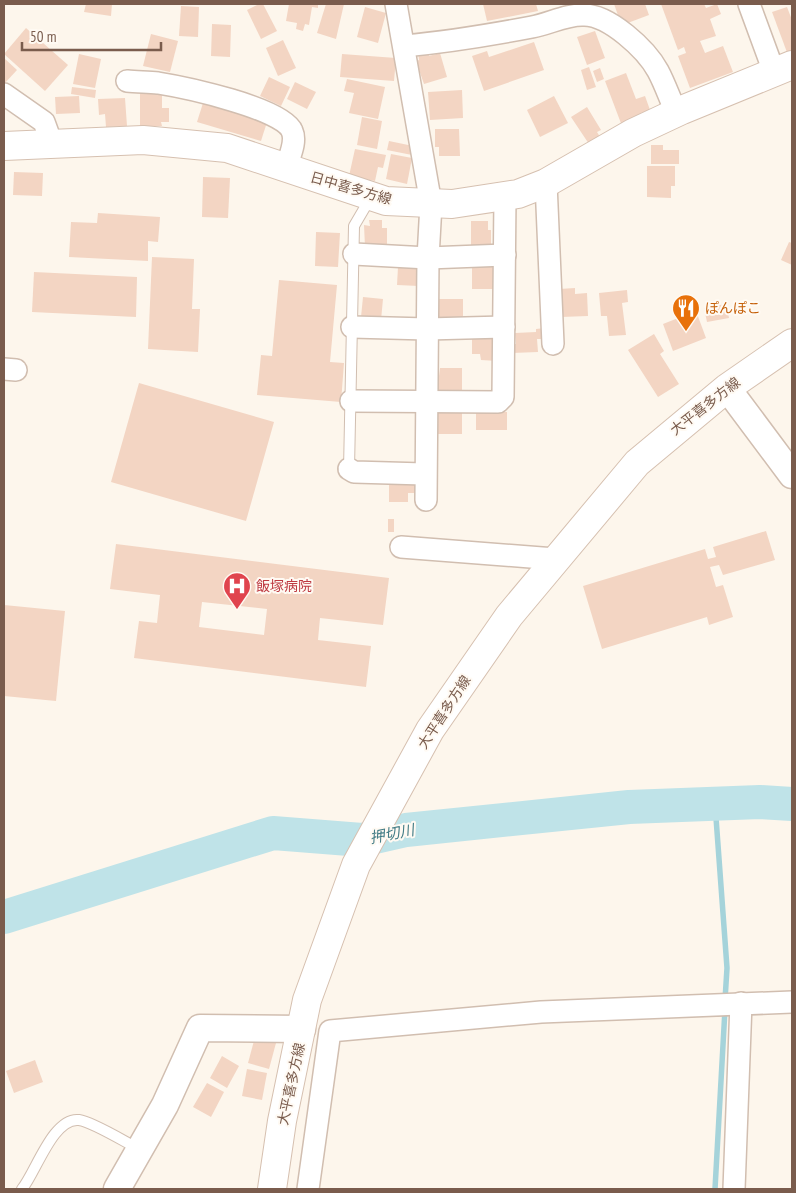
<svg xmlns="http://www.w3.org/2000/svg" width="796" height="1193" font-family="'PT Sans Narrow','Noto Sans JP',sans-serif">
<rect width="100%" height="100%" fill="#fdf6ec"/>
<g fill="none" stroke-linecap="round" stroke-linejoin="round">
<g stroke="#a5d3da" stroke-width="5.5">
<polyline points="715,804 727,968 725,1000"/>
<polyline points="715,1189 725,1009"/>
</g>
<polyline stroke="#bfe3e8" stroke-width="34" points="4,917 273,833 362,840 406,830 629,807 760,802 792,804"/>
</g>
<g fill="#f3d5c3" fill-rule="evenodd">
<polygon points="86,4 112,4 111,16 84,12"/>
<polygon points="259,4 263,4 277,31 261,39 247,10"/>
<polygon points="289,4 318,4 318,8 312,7 309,25 305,24 303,31 296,29 297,23 286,21"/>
<polygon points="326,4 344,4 336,39 317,33"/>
<polygon points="483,4 536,4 538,11 487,21"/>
<polygon points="614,4 645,4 649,15 625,24 620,21"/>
<polygon points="661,4 704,4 706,8 717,4 721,14 710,19 716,36 700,41 705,53 723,46 733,72 690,88 678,56 686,53 684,47 678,50"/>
<polygon points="181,6 199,7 198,37 179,36"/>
<polygon points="365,7 386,13 378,43 357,37"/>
<polygon points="787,7 792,20 792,53 788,55 772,12"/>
<polygon points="212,24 231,25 230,57 211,56"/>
<polygon points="26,28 68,65 45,91 4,54"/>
<polygon points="595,31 605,58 587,65 577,37"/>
<polygon points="151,34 178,41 170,72 143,66"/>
<polygon points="283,40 296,68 278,76 266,48"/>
<polygon points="534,42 544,70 484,91 472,56 487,51 489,57"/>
<polygon points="428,50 429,56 440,53 447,77 424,84 416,61 419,60 418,53"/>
<polygon points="79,54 101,59 95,88 73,84"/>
<polygon points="342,54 396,58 394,81 340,77"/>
<polygon points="4,58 17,70 5,83 4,82"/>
<polygon points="589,67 596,87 587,90 581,70"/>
<polygon points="600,68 604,79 597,82 593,71"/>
<polygon points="626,73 636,99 645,96 650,110 641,113 643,117 622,126 605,81"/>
<polygon points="269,77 290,87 281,106 260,96"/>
<polygon points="347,79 385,87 378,119 349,113 354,93 344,91"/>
<polygon points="295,82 316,92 307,109 287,99"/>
<polygon points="72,87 96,90 95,98 71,94"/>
<polygon points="140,90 162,90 162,108 169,108 169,122 161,122 162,126 140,126"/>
<polygon points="462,90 463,118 430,120 428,92"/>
<polygon points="79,96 80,113 56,114 55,97"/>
<polygon points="554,96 568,123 540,137 527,110"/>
<polygon points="125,98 127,126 106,127 105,114 99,115 98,99"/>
<polygon points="203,103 267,122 261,141 197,122"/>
<polygon points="587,107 601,130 597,132 600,137 589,144 571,117"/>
<polygon points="362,117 382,121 377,149 357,145"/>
<polygon points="435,129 459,129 460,156 439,156 439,147 435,147"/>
<polygon points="389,141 413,146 412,155 387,150"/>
<polygon points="651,145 663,145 663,150 679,150 679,164 651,164"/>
<polygon points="355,149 386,155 383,168 378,167 375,181 349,176"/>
<polygon points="391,154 412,158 407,184 386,179"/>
<polygon points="647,166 675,166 675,186 671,186 671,198 647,197"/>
<polygon points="14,172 43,173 42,196 13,195"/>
<polygon points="203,177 230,178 228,218 202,217"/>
<polygon points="98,213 160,217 158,242 148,241 148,261 69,257 71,222 97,223"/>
<polygon points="369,220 382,220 382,228 387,228 387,247 365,247 364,225 370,226"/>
<polygon points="471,221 488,221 488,230 491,230 491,247 471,247"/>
<polygon points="316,232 340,233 338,267 315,266"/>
<polygon points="789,242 792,243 792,265 781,260"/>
<polygon points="152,257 194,259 192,309 200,309 198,352 148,349"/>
<rect x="472" y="265" width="27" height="24"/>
<polygon points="398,267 419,268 419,286 397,285"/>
<polygon points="34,272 137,277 136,317 32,312"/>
<polygon points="279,280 337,285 330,362 344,363 341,402 257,395 261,355 272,356"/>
<polygon points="575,288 575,294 587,293 588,316 561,317 559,289"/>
<polygon points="627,290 628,302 622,303 626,335 609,336 607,316 601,316 599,293"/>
<polygon points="363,297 383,299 381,320 361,317"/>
<polygon points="438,299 463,299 463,322 438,318"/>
<polygon points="726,304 729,318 707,322 704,308"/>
<polygon points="696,311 706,338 673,351 663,324"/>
<polygon points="545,328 545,339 537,339 538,352 512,353 511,344 516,344 515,333 536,332 536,329"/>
<polygon points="654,334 664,351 660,354 679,384 658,397 628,350"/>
<polygon points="497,337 497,361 481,360 480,354 472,354 472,338"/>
<polygon points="440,368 462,368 462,392 437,392"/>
<polygon points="139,383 274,422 246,521 111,482"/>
<polygon points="476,409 507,412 507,430 476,430"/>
<rect x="433" y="411" width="29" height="23"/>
<polygon points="389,481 416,484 416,493 408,493 408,502 389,502"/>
<rect x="388" y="519" width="6" height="13"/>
<polygon points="766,531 775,560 723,575 719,565 710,567 716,587 723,585 733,617 709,625 707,617 602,649 583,586 705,549 708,559 716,557 713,547"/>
<path d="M116 544 389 578 383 625 320 618 318 640 371 646 366 687 134 658 139 621 157 623 160 595 110 589ZM202 602 267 609 264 635 199 627Z"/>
<polygon points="4,605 65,611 56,701 4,696"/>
<polygon points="255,1037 276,1043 269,1069 248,1063"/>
<polygon points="222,1056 239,1066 227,1088 210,1078"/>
<polygon points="35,1060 43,1082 14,1093 6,1071"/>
<polygon points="247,1069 267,1073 262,1100 242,1096"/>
<polygon points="207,1083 224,1092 211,1117 193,1107"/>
</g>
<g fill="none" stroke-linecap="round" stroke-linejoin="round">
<g stroke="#d1beb0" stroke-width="12">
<g id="service">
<polyline points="349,469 354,226 371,197"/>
<path d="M22 1189C36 1172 53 1117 79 1120 93 1122 125 1142 139 1149"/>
</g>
</g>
<g stroke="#d1beb0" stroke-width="24">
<g id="minor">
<polyline points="396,4 431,204 428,258 426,500"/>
<polyline points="749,4 774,72"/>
<path d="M404 46C447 42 490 35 532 27 549 24 567 14 584 15 609 15 646 49 658 71 665 84 670 99 676 112"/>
<path d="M127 81C137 82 148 82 158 83 183 87 283 108 292 131 297 142 289 157 286 168"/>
<polyline points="4,94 44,122 52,144"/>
<polyline points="546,183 553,344"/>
<polyline points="354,254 428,258 505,255"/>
<polyline points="352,327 427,329 504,327"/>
<polyline points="4,369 16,370"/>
<polyline points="351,401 498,402 503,397 505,197"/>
<polyline points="349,469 354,472 424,474"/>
<polyline points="401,547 555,559"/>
<polyline points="308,1189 330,1031 541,1012 792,1002"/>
<polyline points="734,1189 741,1003"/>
</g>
</g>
<g stroke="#d1beb0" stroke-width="29">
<g id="tertiary">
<polyline points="727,388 792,475"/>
<polyline points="117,1189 165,1105 200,1028 302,1029"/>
</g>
</g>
<g stroke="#d6c0b0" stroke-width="30">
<g id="secondary">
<polyline points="4,146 143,140 227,148 386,201 452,204 518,194 546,183 633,133 682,110 792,65"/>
<polyline points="272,1189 282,1121 307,1000 356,865 430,730 509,616 637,463 727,388 792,343"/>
</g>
</g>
<use href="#service" stroke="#fff" stroke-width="10"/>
<use href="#minor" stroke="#fff" stroke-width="21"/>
<use href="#tertiary" stroke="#fff" stroke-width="26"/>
<use href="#secondary" stroke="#fff" stroke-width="28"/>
</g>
<defs>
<g id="restaurant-pin" transform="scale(1.4375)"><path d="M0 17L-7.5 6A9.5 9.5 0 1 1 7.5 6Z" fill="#e8710a" stroke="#fffaf3"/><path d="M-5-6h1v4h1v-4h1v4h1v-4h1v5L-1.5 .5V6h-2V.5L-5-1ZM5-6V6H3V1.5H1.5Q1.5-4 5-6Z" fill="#fff"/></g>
<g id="hospital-pin" transform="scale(1.4375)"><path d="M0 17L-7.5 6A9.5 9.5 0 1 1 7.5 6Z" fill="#e0444e" stroke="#fffaf3"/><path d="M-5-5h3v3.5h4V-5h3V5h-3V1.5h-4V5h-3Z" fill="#fff"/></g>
</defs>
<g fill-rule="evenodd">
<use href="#restaurant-pin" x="686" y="308"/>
<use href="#hospital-pin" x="237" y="586"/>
</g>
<g text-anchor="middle" stroke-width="4" stroke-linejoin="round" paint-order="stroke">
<g font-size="14" fill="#7a5c4d" stroke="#fffaf3">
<text transform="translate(351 188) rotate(16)" y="5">日中喜多方線</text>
<text transform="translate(705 406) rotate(-38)" y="5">大平喜多方線</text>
<text transform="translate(444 712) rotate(-57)" y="5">大平喜多方線</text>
<text transform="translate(291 1084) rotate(-78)" y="5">大平喜多方線</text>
</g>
<g font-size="14" fill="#c56008" stroke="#fffaf3" text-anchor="start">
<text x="705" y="313">ぽんぽこ</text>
</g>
<g font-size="14" fill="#be3a42" stroke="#fffaf3" text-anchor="start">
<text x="256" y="591">飯塚病院</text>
</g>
<g font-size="15" font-style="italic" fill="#437c86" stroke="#fffaf3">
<text transform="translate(392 834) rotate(-11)" y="5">押切川</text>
</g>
</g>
<rect width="796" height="1193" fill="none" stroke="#7a5c4d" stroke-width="10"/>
<path d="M22 42v8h139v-8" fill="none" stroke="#7a5c4d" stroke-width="2.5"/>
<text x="30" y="42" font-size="15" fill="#7a5c4d" stroke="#fffaf3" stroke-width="4" paint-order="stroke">50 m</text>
</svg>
